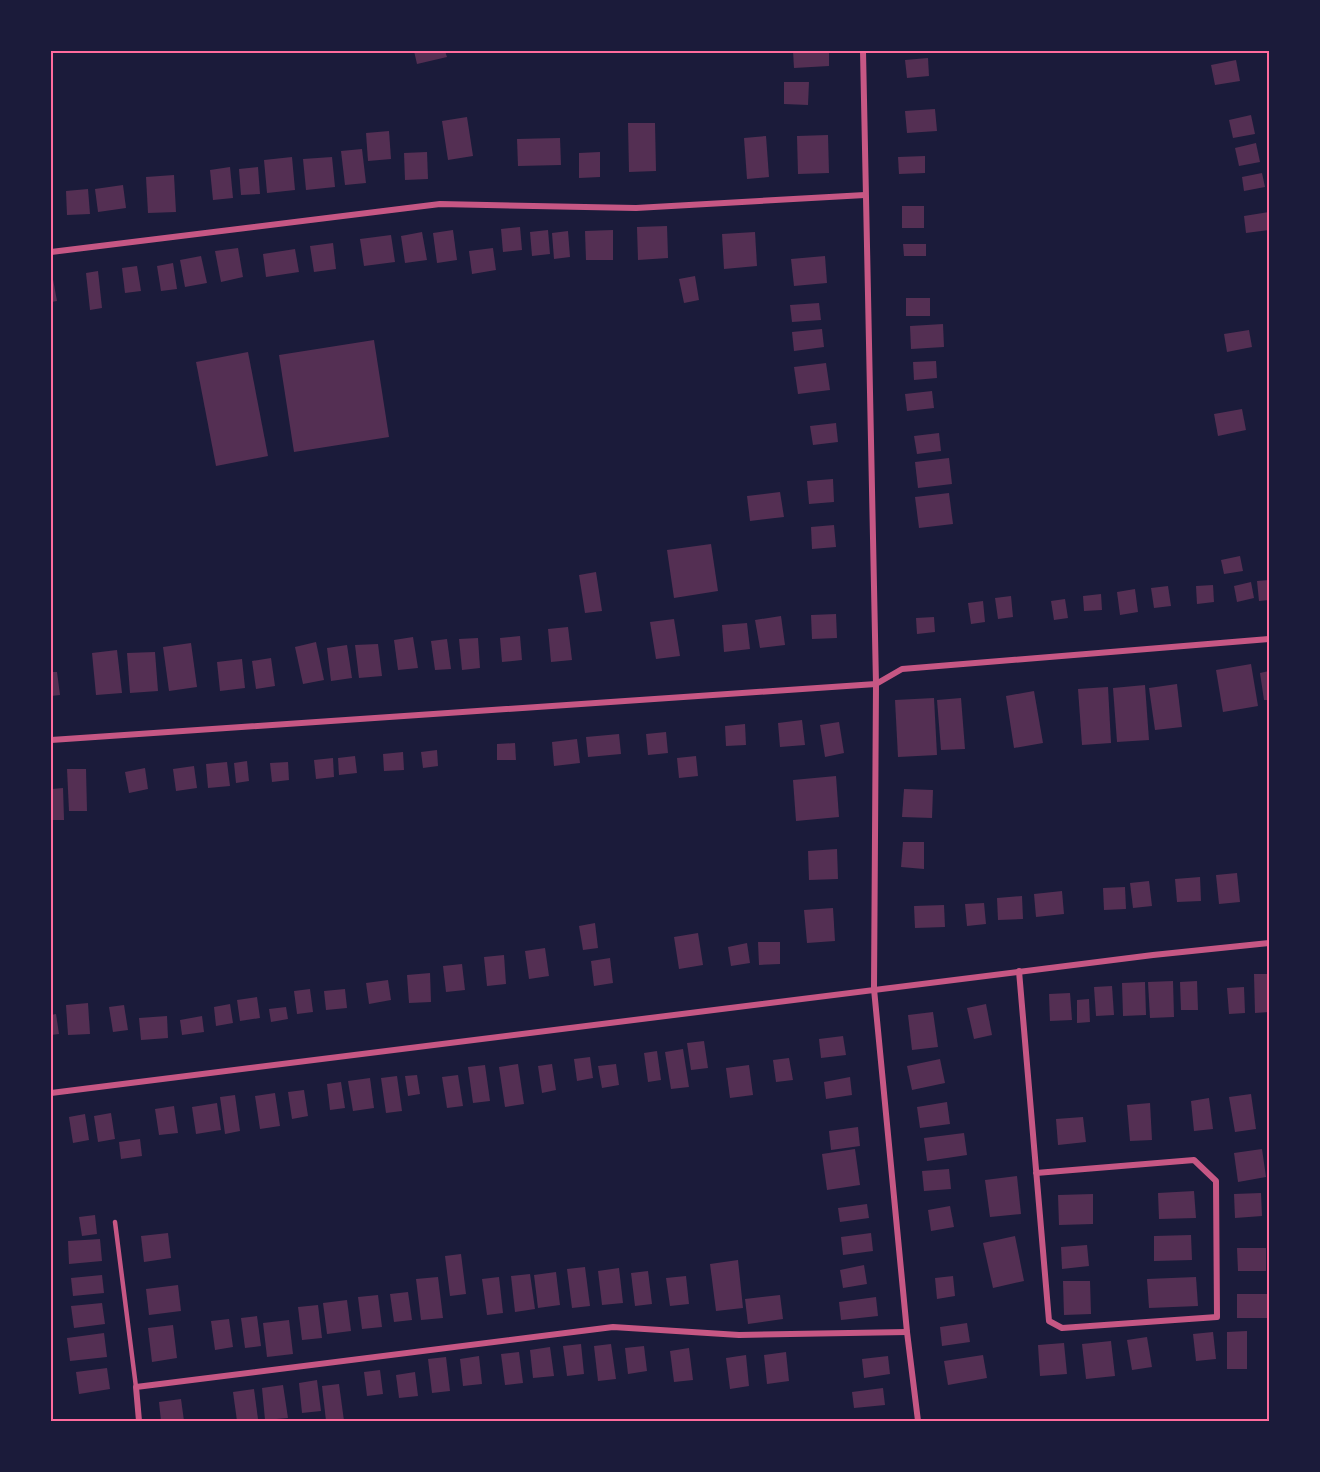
<svg xmlns="http://www.w3.org/2000/svg" width="1320" height="1472" font-family="'Nunito Sans',sans-serif">
<rect width="100%" height="100%" fill="#1b1b3a"/>
<g fill="#542f53">
<polygon points="414,51 445,51 447,57 417,64"/>
<polygon points="793,51 829,51 829,66 794,68"/>
<polygon points="928,58 929,76 907,78 905,60"/>
<polygon points="1236,60 1240,81 1215,85 1211,65"/>
<polygon points="784,82 809,82 808,105 784,104"/>
<polygon points="935,109 937,131 907,133 905,111"/>
<polygon points="1251,115 1255,134 1233,138 1229,120"/>
<polygon points="467,117 473,156 448,160 442,121"/>
<polygon points="628,123 655,123 656,171 629,172"/>
<polygon points="389,131 391,159 368,161 366,133"/>
<polygon points="828,135 829,173 798,174 797,136"/>
<polygon points="766,136 769,177 747,179 744,138"/>
<polygon points="560,138 561,165 518,166 517,139"/>
<polygon points="1256,143 1260,162 1239,166 1235,148"/>
<polygon points="362,149 366,183 345,185 341,151"/>
<polygon points="427,152 428,179 405,180 404,153"/>
<polygon points="600,152 600,177 579,178 579,153"/>
<polygon points="925,156 925,173 899,174 898,157"/>
<polygon points="292,157 295,190 267,193 264,160"/>
<polygon points="332,157 335,187 306,190 303,159"/>
<polygon points="230,167 233,198 213,200 210,170"/>
<polygon points="258,167 260,194 241,195 239,169"/>
<polygon points="1262,173 1265,187 1244,191 1242,177"/>
<polygon points="174,175 176,212 148,213 146,177"/>
<polygon points="123,185 126,208 98,212 95,189"/>
<polygon points="88,189 90,214 67,215 66,191"/>
<rect x="902" y="206" width="22" height="22"/>
<polygon points="1269,212 1269,230 1246,233 1244,216"/>
<polygon points="667,226 668,258 638,260 637,227"/>
<polygon points="520,227 522,250 503,252 501,229"/>
<polygon points="453,230 457,260 437,263 433,233"/>
<polygon points="548,230 550,254 532,256 530,232"/>
<polygon points="613,230 613,260 586,260 585,231"/>
<polygon points="568,231 570,257 554,259 552,233"/>
<polygon points="422,232 427,260 405,263 401,236"/>
<polygon points="755,232 757,266 724,269 722,234"/>
<polygon points="391,235 395,262 364,266 360,239"/>
<polygon points="333,243 336,269 314,272 310,246"/>
<polygon points="903,244 926,244 926,256 904,256"/>
<polygon points="238,248 243,277 221,282 215,251"/>
<polygon points="493,248 496,270 472,274 469,251"/>
<polygon points="295,249 299,272 266,277 263,254"/>
<polygon points="201,256 207,283 185,287 180,260"/>
<polygon points="825,256 827,283 794,286 791,259"/>
<polygon points="173,263 177,289 161,291 157,266"/>
<polygon points="137,266 141,291 125,293 122,268"/>
<polygon points="98,271 102,308 90,310 86,273"/>
<polygon points="51,274 52,274 57,301 51,302"/>
<polygon points="695,276 699,300 684,303 679,279"/>
<rect x="906" y="298" width="24" height="18"/>
<polygon points="819,303 821,320 792,322 790,305"/>
<polygon points="943,324 944,347 911,349 910,326"/>
<polygon points="822,329 824,347 794,351 792,332"/>
<polygon points="1249,330 1252,347 1227,352 1224,334"/>
<polygon points="374,340 389,437 294,452 279,355"/>
<polygon points="248,352 268,456 216,466 196,362"/>
<polygon points="936,361 937,378 914,380 913,362"/>
<polygon points="826,363 830,390 798,394 794,367"/>
<polygon points="932,391 934,408 907,411 905,394"/>
<polygon points="1242,409 1246,430 1218,436 1214,414"/>
<polygon points="836,423 838,442 813,445 810,426"/>
<polygon points="939,433 941,451 917,454 914,436"/>
<polygon points="949,458 952,484 918,488 915,462"/>
<polygon points="833,479 834,502 809,504 807,481"/>
<polygon points="780,492 784,517 750,521 747,496"/>
<polygon points="949,493 953,524 919,528 915,497"/>
<polygon points="834,525 836,547 812,549 811,527"/>
<polygon points="711,544 718,591 674,598 667,550"/>
<polygon points="1240,556 1243,571 1224,574 1221,560"/>
<polygon points="596,572 602,611 585,613 579,575"/>
<polygon points="1269,580 1269,600 1259,601 1257,581"/>
<polygon points="1251,582 1254,598 1237,602 1234,586"/>
<polygon points="1213,585 1214,602 1197,604 1196,586"/>
<polygon points="1168,586 1171,606 1154,608 1151,588"/>
<polygon points="1135,589 1138,612 1120,615 1117,592"/>
<polygon points="1101,594 1102,610 1084,611 1083,596"/>
<polygon points="1011,596 1013,617 998,619 995,598"/>
<polygon points="1065,599 1068,618 1054,620 1051,601"/>
<polygon points="983,601 985,622 971,624 968,603"/>
<polygon points="836,614 837,638 812,639 811,615"/>
<polygon points="781,616 785,645 760,648 755,620"/>
<polygon points="934,617 935,632 917,634 916,618"/>
<polygon points="674,619 680,656 656,659 650,622"/>
<polygon points="747,623 750,649 724,652 722,625"/>
<polygon points="568,627 572,660 551,662 548,629"/>
<polygon points="520,636 522,660 502,662 500,638"/>
<polygon points="413,637 418,668 398,670 394,640"/>
<polygon points="478,638 480,668 462,670 459,639"/>
<polygon points="447,639 451,669 435,670 431,641"/>
<polygon points="316,642 324,680 303,684 295,647"/>
<polygon points="191,643 197,687 169,691 163,647"/>
<polygon points="378,644 382,676 359,678 355,645"/>
<polygon points="347,645 352,678 331,681 327,648"/>
<polygon points="117,650 122,693 96,695 92,653"/>
<polygon points="155,652 158,691 130,693 127,653"/>
<polygon points="271,658 275,686 256,689 252,661"/>
<polygon points="242,659 245,688 220,691 217,662"/>
<polygon points="1251,664 1258,706 1223,712 1216,670"/>
<polygon points="1269,671 1269,700 1264,700 1260,673"/>
<polygon points="51,672 57,672 60,695 51,696"/>
<polygon points="1177,684 1182,727 1155,730 1149,688"/>
<polygon points="1145,685 1149,740 1117,742 1113,688"/>
<polygon points="1108,687 1111,743 1082,745 1078,689"/>
<polygon points="1034,691 1043,743 1014,748 1006,696"/>
<polygon points="934,698 937,755 898,757 895,700"/>
<polygon points="961,698 965,749 941,750 937,700"/>
<polygon points="802,720 805,745 780,747 778,723"/>
<polygon points="839,722 844,753 825,757 820,725"/>
<polygon points="745,724 746,745 726,746 725,726"/>
<polygon points="666,732 668,753 648,755 646,734"/>
<polygon points="619,734 621,754 588,757 586,737"/>
<polygon points="577,739 580,763 554,766 552,742"/>
<polygon points="515,743 516,760 497,760 497,744"/>
<polygon points="437,750 438,766 423,768 421,752"/>
<polygon points="403,752 404,770 384,771 383,754"/>
<polygon points="355,756 357,773 339,775 338,758"/>
<polygon points="696,756 698,776 679,778 677,758"/>
<polygon points="333,758 334,777 316,779 314,760"/>
<polygon points="247,761 249,781 236,783 234,763"/>
<polygon points="227,762 230,786 208,788 206,764"/>
<polygon points="288,762 289,780 272,782 270,763"/>
<polygon points="194,766 197,788 176,791 173,769"/>
<polygon points="145,768 148,789 129,793 125,772"/>
<polygon points="67,769 86,769 87,811 69,811"/>
<polygon points="836,776 839,817 796,821 793,780"/>
<polygon points="63,788 64,820 53,820 52,789"/>
<polygon points="904,789 933,790 932,818 902,817"/>
<polygon points="903,842 924,842 924,869 901,867"/>
<polygon points="837,849 838,879 809,880 808,851"/>
<polygon points="1237,873 1240,902 1219,904 1216,875"/>
<polygon points="1200,877 1201,901 1177,902 1175,879"/>
<polygon points="1149,881 1152,906 1133,908 1130,883"/>
<polygon points="1125,887 1126,909 1104,910 1103,888"/>
<polygon points="1062,891 1064,914 1036,917 1034,894"/>
<polygon points="1022,896 1023,919 998,920 997,898"/>
<polygon points="984,903 986,924 967,926 965,904"/>
<polygon points="944,905 945,927 915,928 914,906"/>
<polygon points="833,908 835,941 807,943 804,910"/>
<polygon points="595,923 598,948 583,950 579,926"/>
<polygon points="698,933 703,965 679,969 674,937"/>
<polygon points="758,942 780,942 780,964 759,965"/>
<polygon points="747,943 750,963 731,966 728,947"/>
<polygon points="545,948 549,976 529,979 525,951"/>
<polygon points="504,955 506,984 487,986 484,957"/>
<polygon points="610,958 613,983 594,986 591,961"/>
<polygon points="462,964 465,990 446,992 443,966"/>
<polygon points="430,973 431,1002 409,1003 407,975"/>
<polygon points="1254,974 1269,974 1269,1012 1255,1013"/>
<polygon points="388,980 391,1000 369,1004 366,983"/>
<polygon points="1173,981 1174,1017 1150,1018 1148,982"/>
<polygon points="1197,981 1198,1010 1181,1010 1180,982"/>
<polygon points="1145,982 1146,1015 1123,1016 1122,983"/>
<polygon points="1112,986 1114,1015 1096,1016 1094,987"/>
<polygon points="1244,987 1245,1013 1229,1014 1227,988"/>
<polygon points="310,989 313,1012 297,1014 294,991"/>
<polygon points="345,989 347,1008 326,1010 324,991"/>
<polygon points="1070,993 1072,1020 1050,1021 1049,994"/>
<polygon points="257,997 260,1018 240,1021 237,1000"/>
<polygon points="1089,999 1090,1022 1077,1023 1077,1000"/>
<polygon points="88,1003 90,1034 68,1035 66,1005"/>
<polygon points="230,1004 233,1023 216,1026 214,1007"/>
<polygon points="986,1004 992,1035 974,1039 967,1008"/>
<polygon points="124,1005 128,1030 113,1032 109,1007"/>
<polygon points="286,1007 288,1019 271,1022 269,1009"/>
<polygon points="933,1012 938,1047 912,1050 908,1015"/>
<polygon points="56,1014 59,1034 51,1035 51,1015"/>
<polygon points="167,1016 168,1038 141,1040 139,1018"/>
<polygon points="202,1016 204,1032 182,1035 180,1020"/>
<polygon points="843,1036 846,1055 821,1058 819,1039"/>
<polygon points="704,1041 708,1068 691,1070 687,1043"/>
<polygon points="683,1049 689,1087 671,1089 665,1052"/>
<polygon points="657,1051 661,1080 648,1082 644,1053"/>
<polygon points="590,1057 593,1078 577,1081 574,1059"/>
<polygon points="789,1058 793,1080 776,1082 773,1060"/>
<polygon points="940,1059 945,1083 912,1090 907,1066"/>
<polygon points="518,1064 524,1104 505,1107 499,1067"/>
<polygon points="552,1064 556,1090 542,1093 538,1066"/>
<polygon points="616,1064 619,1085 602,1088 598,1066"/>
<polygon points="485,1065 490,1101 473,1103 468,1067"/>
<polygon points="749,1065 753,1095 730,1098 726,1068"/>
<polygon points="417,1075 420,1094 408,1096 405,1076"/>
<polygon points="458,1075 463,1106 447,1108 442,1077"/>
<polygon points="397,1076 402,1111 386,1113 381,1078"/>
<polygon points="850,1077 852,1095 826,1099 824,1082"/>
<polygon points="370,1078 374,1108 353,1111 348,1081"/>
<polygon points="341,1082 345,1108 330,1110 327,1084"/>
<polygon points="304,1090 308,1116 292,1119 288,1092"/>
<polygon points="275,1093 280,1126 260,1129 255,1096"/>
<polygon points="1251,1094 1256,1129 1235,1132 1229,1097"/>
<polygon points="235,1095 240,1131 225,1134 220,1097"/>
<polygon points="1209,1098 1213,1129 1194,1131 1191,1101"/>
<polygon points="947,1102 950,1124 920,1128 917,1107"/>
<polygon points="217,1103 221,1130 196,1134 192,1107"/>
<polygon points="1150,1103 1152,1140 1130,1141 1127,1105"/>
<polygon points="174,1106 178,1133 159,1135 155,1109"/>
<polygon points="111,1113 115,1139 98,1142 94,1116"/>
<polygon points="85,1114 89,1140 73,1143 69,1117"/>
<polygon points="1083,1117 1086,1142 1058,1145 1056,1119"/>
<polygon points="858,1127 860,1146 831,1150 829,1131"/>
<polygon points="964,1133 967,1155 927,1161 924,1138"/>
<polygon points="140,1139 142,1156 121,1159 119,1142"/>
<polygon points="855,1149 860,1185 827,1190 822,1154"/>
<polygon points="1262,1149 1266,1177 1238,1182 1234,1153"/>
<polygon points="949,1169 951,1189 924,1191 922,1171"/>
<polygon points="1017,1176 1021,1214 990,1217 985,1180"/>
<polygon points="1194,1191 1196,1218 1159,1219 1158,1193"/>
<polygon points="1261,1193 1262,1216 1235,1218 1234,1194"/>
<polygon points="1093,1194 1093,1224 1059,1225 1058,1195"/>
<polygon points="867,1204 869,1218 840,1222 838,1208"/>
<polygon points="950,1206 954,1227 931,1231 928,1210"/>
<polygon points="95,1215 97,1234 82,1236 79,1217"/>
<polygon points="168,1233 171,1258 144,1262 141,1236"/>
<polygon points="871,1233 873,1251 843,1255 841,1237"/>
<polygon points="1191,1235 1192,1260 1154,1261 1154,1236"/>
<polygon points="1015,1236 1024,1281 993,1288 983,1243"/>
<polygon points="100,1239 102,1261 69,1264 68,1241"/>
<polygon points="1087,1245 1089,1266 1062,1269 1061,1247"/>
<polygon points="1237,1248 1266,1248 1266,1271 1238,1271"/>
<polygon points="461,1254 466,1294 450,1296 445,1256"/>
<polygon points="738,1260 743,1308 716,1311 710,1264"/>
<polygon points="864,1265 867,1284 843,1288 840,1270"/>
<polygon points="585,1267 590,1306 572,1308 567,1269"/>
<polygon points="619,1268 623,1303 602,1305 598,1271"/>
<polygon points="648,1271 652,1304 635,1306 631,1273"/>
<polygon points="556,1272 560,1305 538,1308 534,1275"/>
<polygon points="530,1274 535,1309 515,1312 511,1276"/>
<polygon points="102,1275 104,1293 73,1296 71,1278"/>
<polygon points="686,1276 689,1304 670,1306 666,1278"/>
<polygon points="953,1276 955,1296 937,1299 935,1278"/>
<polygon points="438,1277 443,1318 421,1320 416,1279"/>
<polygon points="499,1277 503,1313 487,1315 482,1279"/>
<polygon points="1196,1277 1198,1306 1149,1308 1147,1279"/>
<polygon points="1063,1281 1090,1281 1091,1314 1064,1315"/>
<polygon points="178,1285 181,1311 149,1315 146,1289"/>
<polygon points="408,1292 412,1320 394,1322 390,1294"/>
<rect x="1237" y="1294" width="32" height="24"/>
<polygon points="378,1295 382,1327 362,1329 358,1297"/>
<polygon points="780,1295 783,1319 748,1324 745,1299"/>
<polygon points="876,1297 878,1316 841,1320 839,1302"/>
<polygon points="347,1300 351,1331 327,1334 323,1303"/>
<polygon points="102,1303 105,1324 74,1328 71,1306"/>
<polygon points="318,1305 322,1338 302,1340 298,1307"/>
<polygon points="257,1316 261,1346 245,1348 241,1318"/>
<polygon points="229,1319 233,1347 215,1350 211,1321"/>
<polygon points="289,1320 293,1354 267,1357 263,1323"/>
<polygon points="967,1323 970,1342 942,1346 940,1327"/>
<polygon points="173,1325 177,1358 152,1362 148,1328"/>
<polygon points="1247,1331 1247,1369 1227,1369 1227,1332"/>
<polygon points="1213,1332 1216,1359 1196,1361 1193,1334"/>
<polygon points="104,1333 107,1357 70,1361 67,1338"/>
<polygon points="1147,1337 1152,1367 1132,1370 1127,1340"/>
<polygon points="1111,1341 1115,1376 1086,1379 1082,1344"/>
<polygon points="1064,1343 1067,1374 1040,1376 1038,1345"/>
<polygon points="581,1344 584,1374 567,1376 563,1346"/>
<polygon points="611,1344 616,1379 598,1381 594,1346"/>
<polygon points="644,1346 647,1371 628,1374 625,1348"/>
<polygon points="550,1347 554,1376 533,1378 530,1350"/>
<polygon points="689,1348 693,1380 674,1382 670,1351"/>
<polygon points="519,1352 523,1383 505,1385 501,1354"/>
<polygon points="786,1352 789,1381 767,1384 764,1355"/>
<polygon points="746,1355 749,1386 730,1389 726,1358"/>
<polygon points="983,1355 987,1378 948,1385 944,1361"/>
<polygon points="479,1356 482,1384 463,1386 460,1359"/>
<polygon points="888,1356 890,1374 864,1378 862,1359"/>
<polygon points="446,1357 450,1391 432,1393 428,1359"/>
<polygon points="107,1368 110,1389 79,1394 76,1372"/>
<polygon points="380,1370 383,1394 367,1396 364,1372"/>
<polygon points="415,1372 418,1396 399,1398 396,1375"/>
<polygon points="317,1380 321,1411 302,1413 299,1383"/>
<polygon points="339,1384 344,1421 326,1421 322,1386"/>
<polygon points="283,1385 288,1418 265,1420 262,1388"/>
<polygon points="883,1388 885,1405 854,1408 852,1392"/>
<polygon points="254,1389 258,1419 237,1421 233,1392"/>
<polygon points="181,1399 184,1421 161,1421 159,1402"/>
</g>
<g fill="none" stroke-linecap="round" stroke-linejoin="round">
<polyline stroke="#c65784" stroke-width="4.5" points="115,1222 136,1387"/>
<g stroke="#c65784" stroke-width="6">
<polyline points="863,51 876,684 874,989 907,1332 918,1421"/>
<polyline points="51,252 440,204 636,208 865,195"/>
<polyline points="51,740 876,684 902,669 1269,639"/>
<polyline points="1019,971 1049,1321 1062,1328 1217,1317 1216,1181 1194,1160 1036,1173"/>
<polyline points="51,1093 1153,955 1269,943"/>
<polyline points="139,1421 136,1387 613,1327 739,1335 907,1332"/>
</g>
</g>
<rect width="1320" height="1472" fill="none" stroke="#1b1b3a" stroke-width="105"/>
<rect x="52" y="52" width="1216" height="1368" fill="none" stroke="#ff6b9d" stroke-width="2"/>
</svg>
